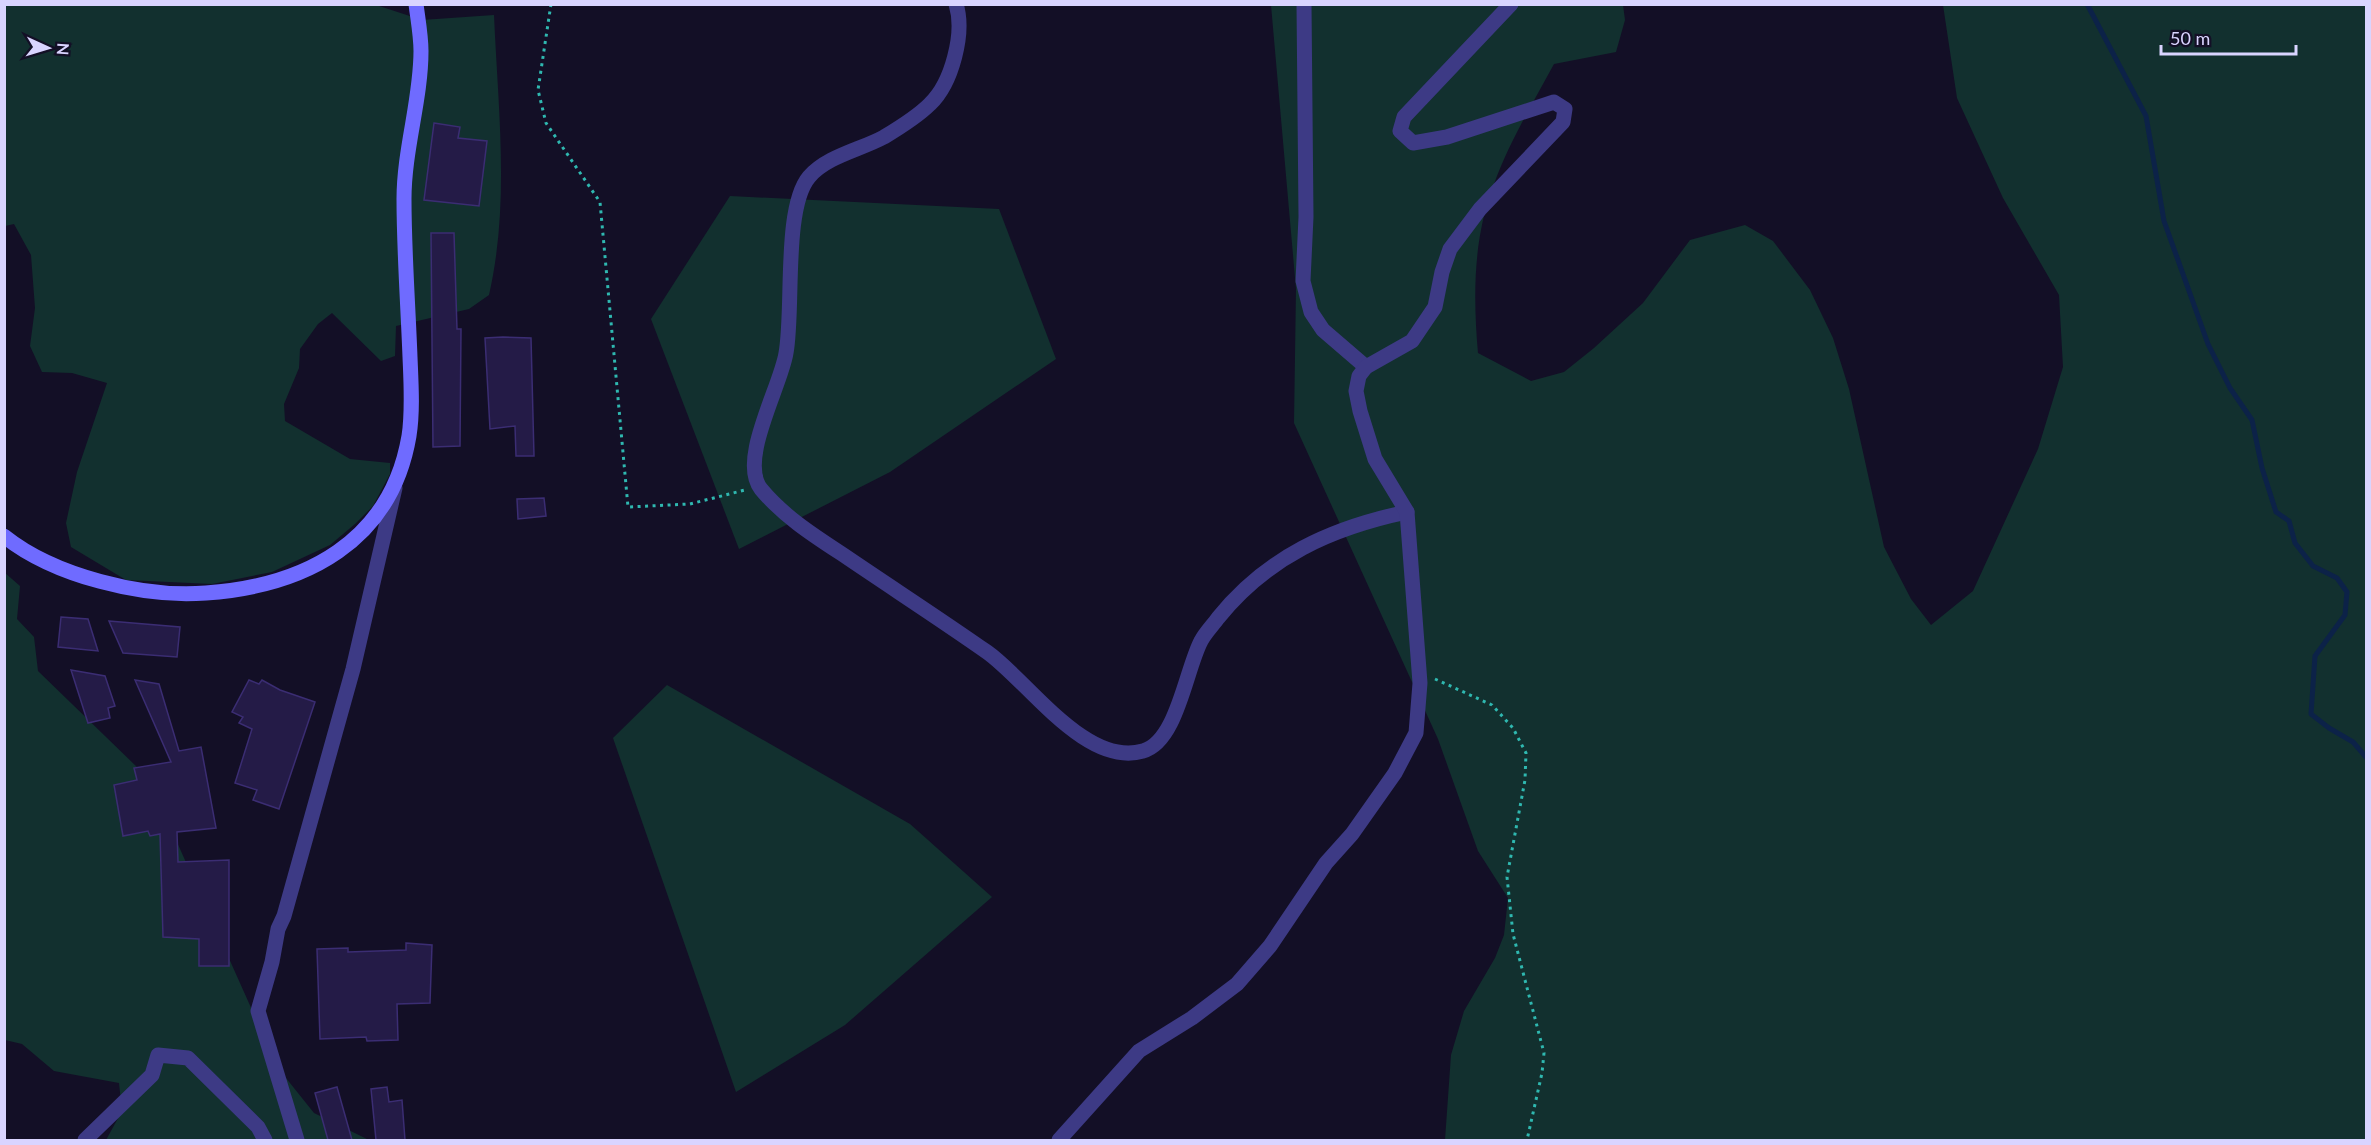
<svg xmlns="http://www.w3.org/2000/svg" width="2371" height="1145" font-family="Lato,sans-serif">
<rect width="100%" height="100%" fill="#130f26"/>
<g fill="#12302f">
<path d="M373 4 422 20 494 15C498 108 510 203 489 295L469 309 396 326 395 356 381 361 332 313 318 324 300 349 299 368 284 404 285 421 350 459 390 463V474L373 506 355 524 330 545 272 572 212 584 126 580 71 547 66 523 77 472 107 383 72 373 42 372 30 346 35 308 31 255 14 224 5 226 4 5Z"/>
<path d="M1271 5H1623L1625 20 1616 52 1554 64C1533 103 1509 142 1494 184 1473 238 1473 296 1478 353L1531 381 1564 372 1594 348 1643 303 1690 240 1745 225 1773 241 1810 290 1833 338 1849 389 1884 547 1911 599 1931 625 1973 591 2038 449 2063 367 2059 295 2003 198 1957 98 1943 5H2366V1140H1445L1451 1055 1464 1011 1495 958 1504 935 1508 898 1478 851 1438 739 1294 423 1296 289Z"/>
<polygon points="730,196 999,209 1056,359 890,472 739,549 651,319"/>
<polygon points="4,572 20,586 17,619 34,637 38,671 139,769 176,840 278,1068 314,1113 369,1140 106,1140 122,1111 119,1083 54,1071 22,1044 5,1040"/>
<polygon points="667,685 910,824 992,897 845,1025 736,1092 613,738"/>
</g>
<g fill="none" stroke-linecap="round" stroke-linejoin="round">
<polyline stroke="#0c2248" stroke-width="5" points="2087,4 2146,116 2164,221 2208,344 2230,388 2252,420 2262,468 2276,512 2289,521 2295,543 2313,566 2337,578 2347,592 2345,615 2315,656 2311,714 2329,728 2353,742 2366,757"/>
</g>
<g fill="#241b47" stroke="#3b2d73" stroke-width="1.5">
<polygon points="434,123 460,127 458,138 487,141 479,206 424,200"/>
<polygon points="431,233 454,233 457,329 461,329 460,446 433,447"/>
<polygon points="503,337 531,338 534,456 516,456 515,426 490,429 485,338"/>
<polygon points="544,498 546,516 518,519 517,499"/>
<polygon points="61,617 88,619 98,651 58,647"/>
<polygon points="109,621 180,627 177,657 123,653"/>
<polygon points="71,670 105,676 115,706 108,708 110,718 88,723"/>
<polygon points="135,680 159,684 179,751 201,747 216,828 177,832 178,862 229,860 229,966 199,966 199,939 163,937 160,834 150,836 148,831 123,836 114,785 137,780 134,768 171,762"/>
<polygon points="249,680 259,684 262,680 280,690 315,702 279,809 253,800 257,790 235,783 252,729 239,723 243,717 232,712"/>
<polygon points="406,943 432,945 430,1003 397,1004 398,1040 367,1041 366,1037 320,1039 317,949 348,948 348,952 406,950"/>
<polygon points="337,1087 352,1140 328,1140 315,1093"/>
<polygon points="387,1087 389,1102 402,1100 405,1140 376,1140 371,1089"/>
</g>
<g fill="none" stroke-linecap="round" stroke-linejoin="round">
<g stroke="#2fb8b0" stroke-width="3" stroke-dasharray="3 4.5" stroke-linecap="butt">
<polyline points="551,4 538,90 546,123 600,202 628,507 690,504 745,490"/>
<polyline points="1435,679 1492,705 1513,728 1526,753 1525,780 1507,877 1513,934 1544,1053 1542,1073 1527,1140"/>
</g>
<g stroke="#3d3a85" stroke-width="15">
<path d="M956 4C965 33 952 83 930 104 918 116 899 128 884 137 860 150 827 156 809 177 783 208 794 310 786 353 781 386 738 460 761 489 784 517 816 537 845 556 892 588 940 619 987 652 1027 680 1086 768 1143 751 1177 742 1186 669 1201 641 1205 633 1213 625 1218 618 1267 557 1331 528 1407 512"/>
<polyline points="1304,4 1306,217 1303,281 1311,312 1323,330 1366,367"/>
<polyline points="85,1140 152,1075 158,1055 188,1058 258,1127 265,1140"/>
<polyline points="297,1140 258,1011 272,962 278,929 284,916 353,669 395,488"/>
<polyline points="1059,1140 1139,1051 1192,1018 1237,984 1270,946 1326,863 1352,834 1395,773 1416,733 1420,683 1407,512 1375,459 1360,411 1356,391 1359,376 1366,367 1412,341 1435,307 1442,272 1450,249 1480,209 1563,122 1565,109 1554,102 1447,137 1413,143 1400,131 1404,117 1511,4"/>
</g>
<path stroke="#6f6bff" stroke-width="15" d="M4 536C54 576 143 598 206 593 305 586 391 542 409 436 413 411 411 382 410 357 408 304 404 251 404 199 404 149 421 100 421 51 421 36 418 20 416 4"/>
</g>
<rect width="2371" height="1145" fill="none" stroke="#d9d4ff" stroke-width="12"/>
<g transform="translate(48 48) rotate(94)" stroke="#130f26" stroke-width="4.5" paint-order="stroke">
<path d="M0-4.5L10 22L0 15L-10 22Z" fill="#d9d4ff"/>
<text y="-9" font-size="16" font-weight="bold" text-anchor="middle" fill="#d9d4ff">N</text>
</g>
<path d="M2161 45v9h135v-9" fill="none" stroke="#d9d4ff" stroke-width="3"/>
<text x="2170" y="45" font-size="18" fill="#d9d4ff" stroke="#130f26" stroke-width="4.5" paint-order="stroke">50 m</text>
</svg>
